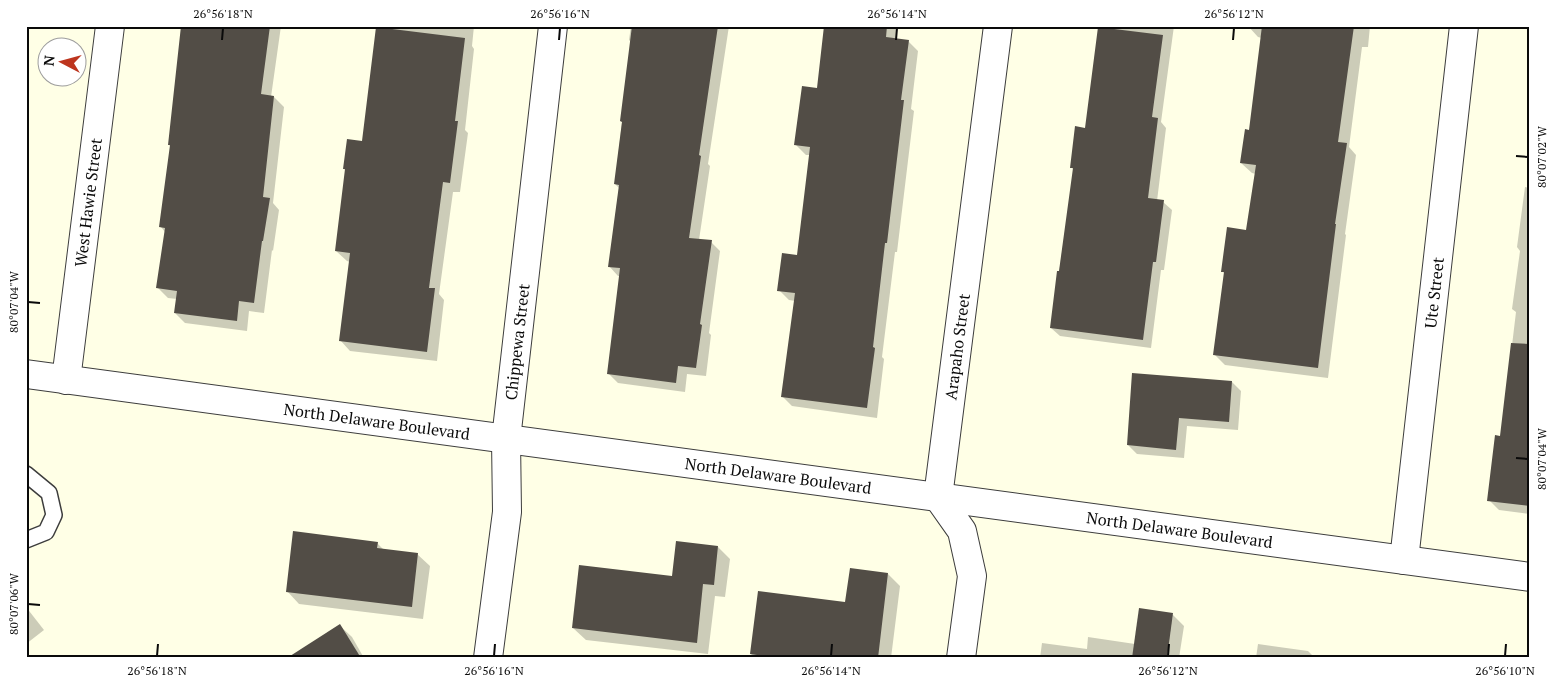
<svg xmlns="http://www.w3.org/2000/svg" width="1556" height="684" font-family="'PT Serif',serif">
<rect width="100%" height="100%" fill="#ffffe6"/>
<g fill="#0003">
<polygon points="183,26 281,26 271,97 274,97 284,107 273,203 279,210 273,251 272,250 264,313 249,311 247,331 185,323 175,313 177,299 168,298 158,288 165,232 161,227 171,147 169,145"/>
<polygon points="377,26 474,26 472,46 474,49 465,130 468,133 460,192 453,192 439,294 444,300 437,361 350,351 340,340 350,262 347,261 336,251 346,171 344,169 363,142"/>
<polygon points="631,26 729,26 708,164 710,166 699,240 711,242 720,251 709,333 711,335 706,376 687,374 685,392 618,383 609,374 621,276 618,276 609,266 619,188 615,184 631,42 629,40"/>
<polygon points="826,26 898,26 896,39 908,41 918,51 911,109 914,111 897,252 895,252 882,357 884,359 877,418 792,406 782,396 795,301 789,300 779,290 798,256 810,155 806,155 796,145 818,90"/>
<polygon points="1099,26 1174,26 1161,122 1166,128 1157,201 1163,202 1172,210 1164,270 1161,270 1151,348 1060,336 1051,328 1074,170 1071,167 1086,129"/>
<polygon points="1248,26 1370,26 1368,47 1362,47 1349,147 1356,155 1345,234 1346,235 1328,378 1225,365 1215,355 1225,274 1222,271 1248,231 1256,174 1252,173 1241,163 1250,131 1262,38 1258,37"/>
<polygon points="1530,182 1530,514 1499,510 1489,500 1501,437 1516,312 1512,309 1520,251 1517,247 1525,187 1529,188"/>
<polygon points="1232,382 1241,391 1238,430 1187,426 1184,458 1137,454 1128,445"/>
<polygon points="377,543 384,550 417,554 430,566 423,619 299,604 287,591"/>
<polygon points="718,547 730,559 725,597 715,596 708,654 586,640 573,628 673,577"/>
<polygon points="888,574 900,586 891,658 755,658 751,654 846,604"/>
<polygon points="26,607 44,630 26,644"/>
<polygon points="1140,610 1173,615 1184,626 1179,658 1040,658 1042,643 1087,649 1088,637 1135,644"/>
<polygon points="339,625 352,637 364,658 289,658"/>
<polygon points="1258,644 1308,651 1315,658 1256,658"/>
</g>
<g fill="#524d46">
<polygon points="181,26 270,26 261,94 274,96 263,197 270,198 263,241 262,241 254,303 239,301 237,321 174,313 177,291 156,288 165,228 159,227 170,145 168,145"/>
<polygon points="632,26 718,26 699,155 701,156 689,238 712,240 700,324 702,325 696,368 678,366 676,383 607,374 620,268 608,267 619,185 614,184 622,122 620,121"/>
<polygon points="824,26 887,26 886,37 909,40 901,100 904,100 887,243 885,243 873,347 875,348 867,408 781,397 795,293 777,291 782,253 797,255 810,147 794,145 802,86 817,88"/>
<polygon points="1262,26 1354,26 1338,142 1347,143 1335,224 1336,224 1318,368 1213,355 1224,272 1221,272 1227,227 1246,230 1256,165 1240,163 1245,129 1249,130"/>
<polygon points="376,27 465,38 455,121 458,121 450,183 443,182 429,288 435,288 427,352 339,341 350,253 335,251 345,169 343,169 347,139 362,141"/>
<polygon points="1098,27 1163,35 1152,117 1158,118 1148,198 1164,200 1156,262 1153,262 1143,340 1050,328 1057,271 1059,271 1073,168 1070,168 1075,126 1085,128"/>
<polygon points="1511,343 1530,344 1530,506 1487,501 1495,435 1500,436"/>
<polygon points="1132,373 1232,381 1229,422 1179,418 1176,450 1127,445"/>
<polygon points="293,531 378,542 377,548 418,553 412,607 286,592"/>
<polygon points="676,541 718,546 714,585 703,584 697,643 572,628 579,565 672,576"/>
<polygon points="850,568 888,573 878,658 777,658 750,654 758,591 845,602"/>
<polygon points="1139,608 1173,613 1167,658 1132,658"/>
<polygon points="340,624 361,658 287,658"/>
</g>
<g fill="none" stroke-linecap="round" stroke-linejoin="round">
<g stroke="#3d3d3d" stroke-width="18">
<polyline id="lane" points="26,474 49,493 54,515 46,532 26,540"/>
</g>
<g stroke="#3d3d3d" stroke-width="30">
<g id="street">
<path id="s1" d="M26 374 1530 577"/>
<path id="s2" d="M66 380 110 26"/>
<path id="s3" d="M1404 560 1464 26"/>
<path id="s4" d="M488 658 507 512 506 439 553 26"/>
<path id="s5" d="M961 658 972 576 962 531 938 497 998 26"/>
</g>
</g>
<use href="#lane" stroke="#fff" stroke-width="15"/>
<use href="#street" stroke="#fff" stroke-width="28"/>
</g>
<path fill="none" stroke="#0a0a0a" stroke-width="2" d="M222 40 223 28M559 40 560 28M896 40 897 28M1233 40 1234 28M1516 156 1528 157M28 302 40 303M1516 458 1528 459M28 604 40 605M157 656 158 644M494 656 495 644M831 656 832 644M1168 656 1169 644M1505 656 1506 644"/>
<g text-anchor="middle" stroke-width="5" stroke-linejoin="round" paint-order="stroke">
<g font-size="16" fill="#0a0a0a" stroke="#fff">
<text dy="6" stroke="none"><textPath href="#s2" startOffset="179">West Hawie Street</textPath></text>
<text dy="6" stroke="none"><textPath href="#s3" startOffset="269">Ute Street</textPath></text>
<text dy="6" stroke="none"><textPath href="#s4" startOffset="318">Chippewa Street</textPath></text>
<text dy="6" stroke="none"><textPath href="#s5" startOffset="322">Arapaho Street</textPath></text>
<text dy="6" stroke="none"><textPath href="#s1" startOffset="354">North Delaware Boulevard</textPath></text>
<text dy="6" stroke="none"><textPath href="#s1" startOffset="759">North Delaware Boulevard</textPath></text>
<text dy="6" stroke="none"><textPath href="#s1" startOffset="1164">North Delaware Boulevard</textPath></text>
</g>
</g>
<rect width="1556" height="684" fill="none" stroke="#ffffff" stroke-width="55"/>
<g transform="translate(62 62) rotate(276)"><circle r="24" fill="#ffffff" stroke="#9d9d9d"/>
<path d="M0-4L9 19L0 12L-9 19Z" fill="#bd351e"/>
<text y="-8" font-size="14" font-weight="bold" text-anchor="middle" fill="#0a0a0a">N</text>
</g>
<rect x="28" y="28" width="1500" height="628" fill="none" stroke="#0a0a0a" stroke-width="2"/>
<g font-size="12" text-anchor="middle" fill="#0a0a0a">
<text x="223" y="18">26°56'18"N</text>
<text x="560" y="18">26°56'16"N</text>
<text x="897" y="18">26°56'14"N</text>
<text x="1234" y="18">26°56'12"N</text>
<text transform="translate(1542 157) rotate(-90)" y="4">80°07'02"W</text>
<text transform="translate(14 302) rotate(-90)" y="4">80°07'04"W</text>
<text transform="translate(1542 459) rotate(-90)" y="4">80°07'04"W</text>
<text transform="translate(14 604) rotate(-90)" y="4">80°07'06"W</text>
<text x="157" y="675">26°56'18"N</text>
<text x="494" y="675">26°56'16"N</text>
<text x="831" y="675">26°56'14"N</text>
<text x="1168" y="675">26°56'12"N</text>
<text x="1505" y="675">26°56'10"N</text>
</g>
</svg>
